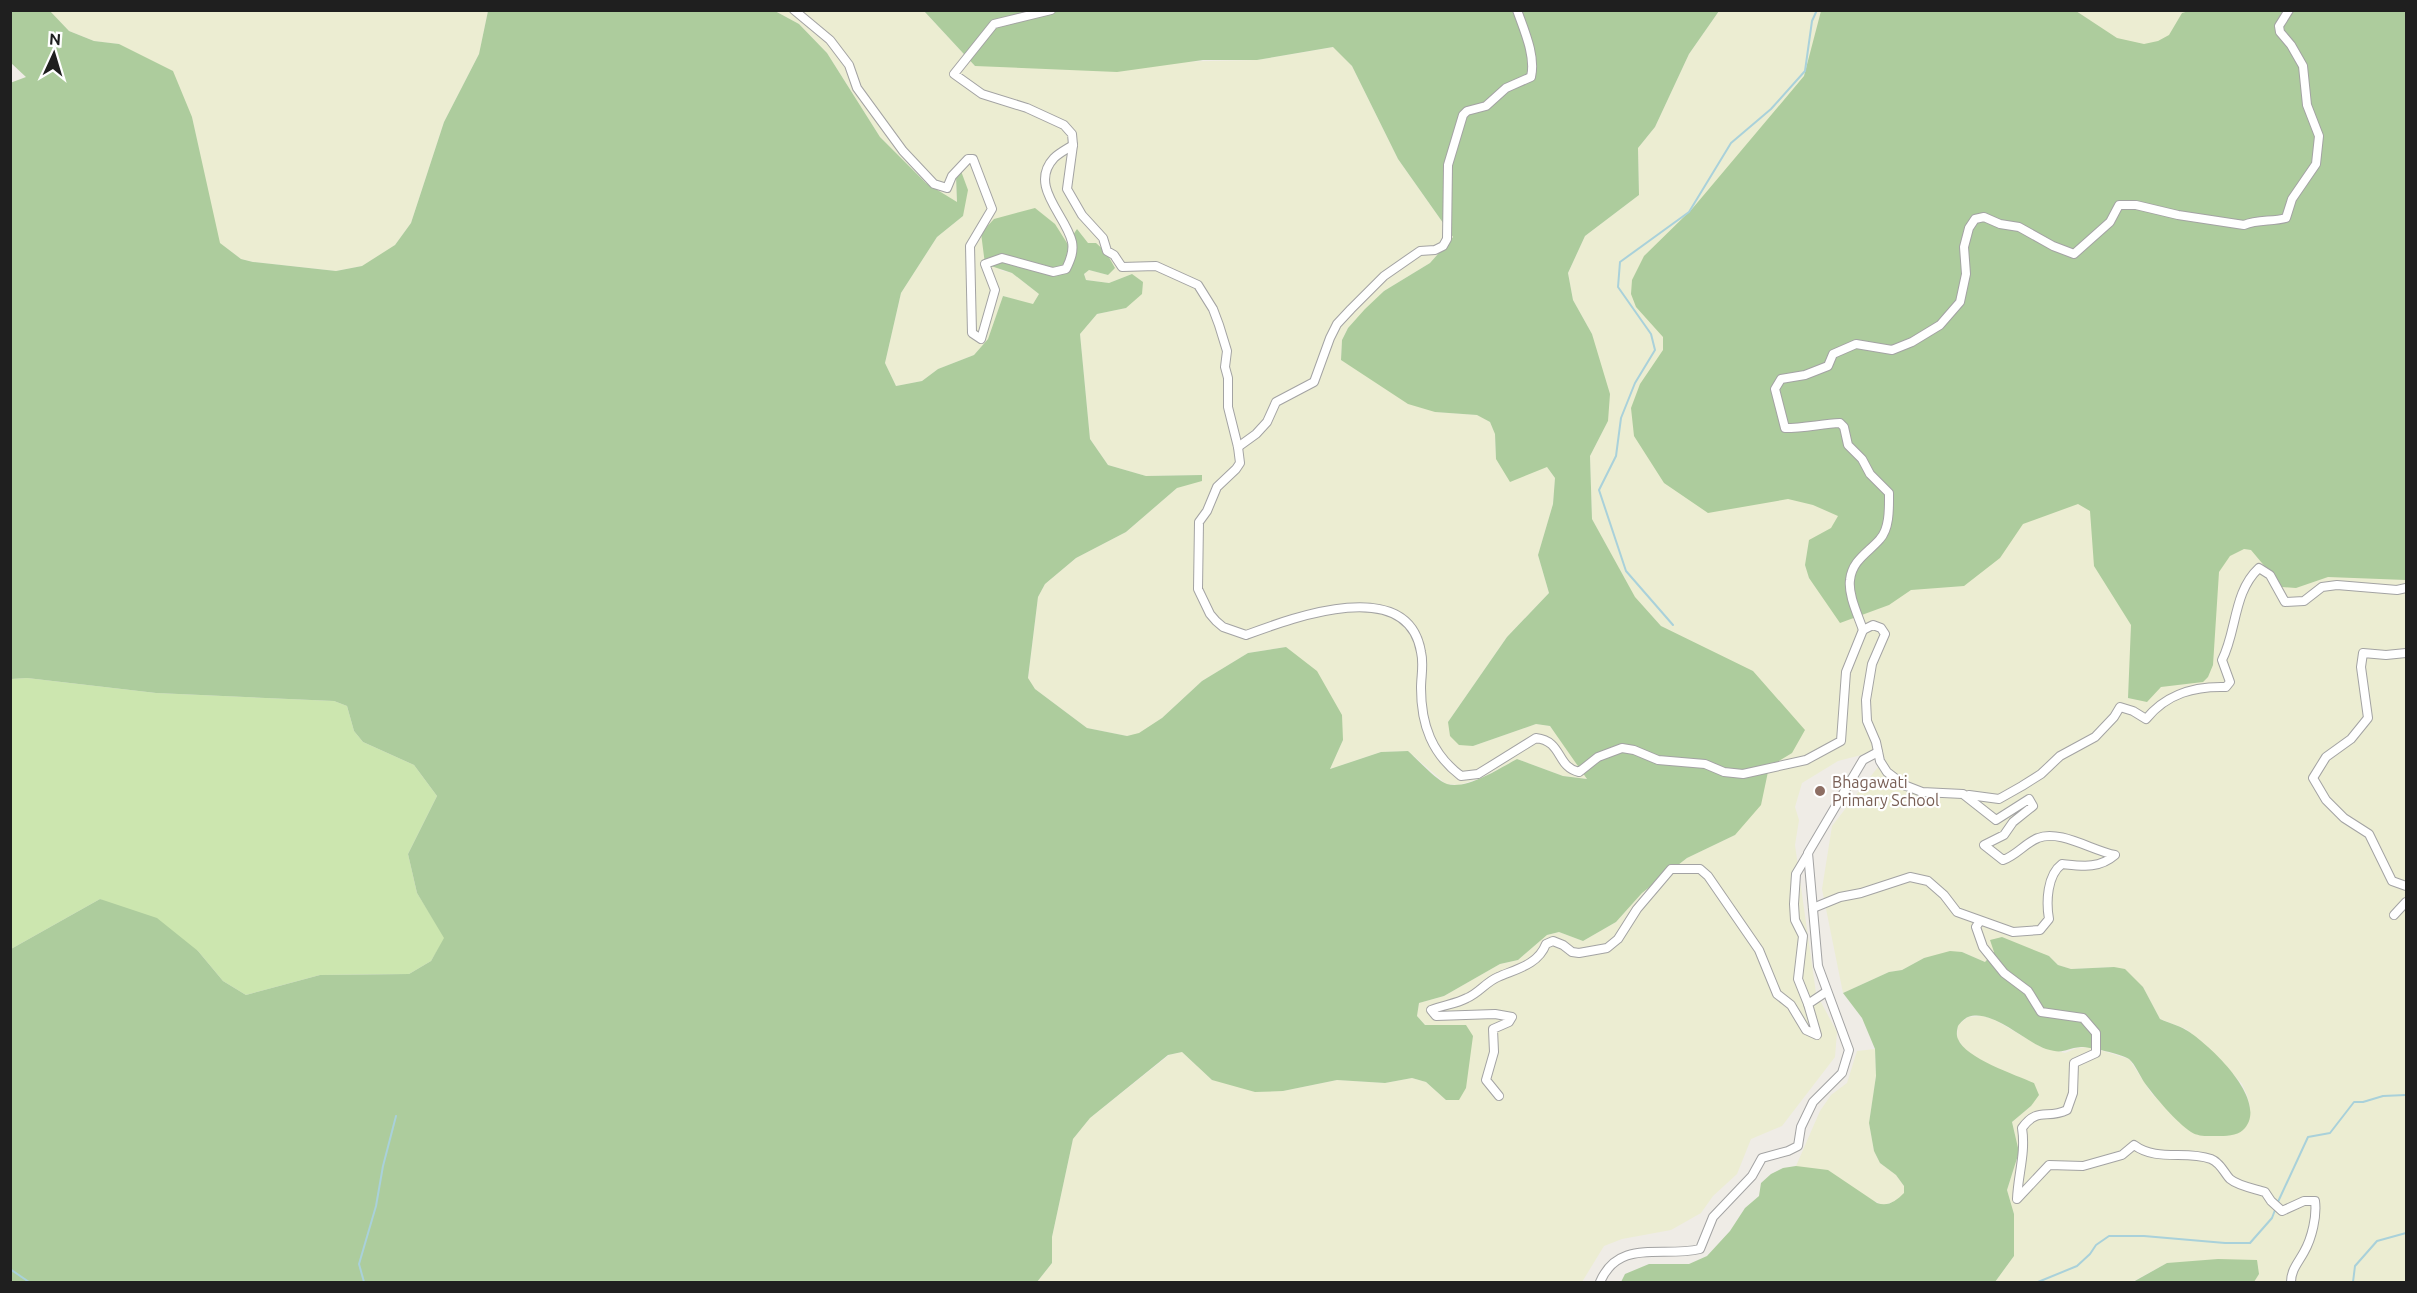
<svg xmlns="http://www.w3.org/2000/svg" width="2417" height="1293" font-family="Ubuntu,sans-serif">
<rect width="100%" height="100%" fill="#efece6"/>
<g fill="#ecedd2">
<polygon points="49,11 488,11 479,54 444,122 411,223 395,245 385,253 362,266 336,271 253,262 241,259 219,243 192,117 119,44 94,41 69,31"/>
<polygon points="775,11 924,11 975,66 1257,60 1334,47 1352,66 1398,159 1453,237 1430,263 1384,291 1348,328 1342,340 1341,360 1435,412 1478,415 1490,422 1495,433 1496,459 1547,467 1555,478 1553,504 1538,555 1549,593 1507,637 1448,722 1473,746 1536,724 1550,726 1588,779 1563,776 1517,759 1483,777 1459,785 1446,784 1408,751 1381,752 1330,769 1343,740 1286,647 1248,653 1202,681 1162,718 1139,734 1127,736 1087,728 1035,689 1028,679 1038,597 1045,584 1076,558 1126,532 1177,488 1201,475 1146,476 1108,465 1090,439 1080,334 1097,314 1126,308 1132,274 1109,283 1086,280 1084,274 1089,270 1108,275 1088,243 1073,235 1077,247 1072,251 999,270 1012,273 1039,294 1033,305 1003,296 988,339 974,355 938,369 922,381 896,386 885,363 901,293 937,237 963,216 956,176 957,203 926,183 880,137 827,53 799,24"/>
<polygon points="1719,11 2406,11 2406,1282 2254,1282 2259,1273 2167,1263 2132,1282 1995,1282 2014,1256 2014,1214 2007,1190 2019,1152 2012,1122 2031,1106 1964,1048 1957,1038 1958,1025 1968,1017 1982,1016 1995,1020 2041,1047 2065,1053 2077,1048 2090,1047 2129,1059 2152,1094 2191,1132 2250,1107 2247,1095 2242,1084 2216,1055 2186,1029 2160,1019 2143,987 2114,967 2071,969 2058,965 2049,956 1994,952 1985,962 1962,952 1924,958 1902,970 1889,972 1843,993 1822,889 1832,826 1885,758 1865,754 1838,761 1802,783 1795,807 1799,820 1795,845 1816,993 1837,1032 1835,1057 1782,1126 1751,1139 1737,1174 1713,1196 1701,1213 1671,1230 1622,1239 1604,1246 1582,1282 1037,1282 1052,1263 1052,1237 1073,1139 1090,1118 1169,1055 1182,1052 1212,1080 1283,1091 1337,1080 1385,1083 1412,1078 1426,1082 1446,1100 1466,1025 1425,1025 1417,1016 1419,1003 1444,996 1500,964 1518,960 1547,935 1559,932 1583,941 1616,922 1642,893 1687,858 1735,835 1661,626 1635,598 1592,519 1590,456 1608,421 1592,334 1573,300 1568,273 1585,236 1639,195 1638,148 1655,127 1689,54"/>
<polygon points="1875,1049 1876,1076 1869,1123 1874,1151 1880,1163 1896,1175 1904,1186 1905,1193 1896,1201 1883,1205 1796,1166 1820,1111 1831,1095 1847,1083 1857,1051"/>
</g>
<polygon fill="#cce6af" points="27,678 156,693 334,701 347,706 354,731 363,742 414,765 437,796 408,854 417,893 445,938 431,961 409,974 320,975 246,995 223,981 198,951 100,899 11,949 10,679"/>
<g fill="#adcc9d">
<path d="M49 10 69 31 94 41 119 44 173 71 192 117 220 243 241 259 253 262 336 271 362 266 395 245 411 223 444 122 479 54 488 11H775L799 24 827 53 880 137 926 183 957 202 956 176 961 171 968 190 963 216 937 237 901 293 885 363 896 386 922 381 938 369 974 355 988 339 1003 296 1033 304 1039 294 1012 273 985 264 981 233 994 219 1035 208 1055 224 1072 251 1077 247 1073 235 1077 229 1088 243H1096L1106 252 1115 268 1108 275 1089 270 1084 274 1086 280 1109 283 1132 274 1143 282 1142 294 1126 308 1097 314 1080 334 1090 439 1108 465 1146 476 1202 475V481L1177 488 1126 532 1076 558 1045 584 1038 597 1028 678 1035 689 1087 728 1127 736 1139 733 1162 718 1202 681 1248 653 1286 647 1317 671 1342 715 1343 740 1330 769 1381 752 1408 751C1417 759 1437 781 1447 784 1467 790 1500 768 1517 759L1563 776 1587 779 1550 726 1536 724 1473 746 1459 745 1450 736 1448 722 1507 637 1549 593 1538 555 1553 504 1555 478 1547 467 1510 482 1496 459 1495 434 1490 422 1477 415 1435 412 1408 404 1341 360 1342 340 1348 328 1365 309 1384 291 1430 263 1453 237 1398 159 1352 66 1333 47 1257 60H1203L1117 72 975 66 924 11H1719L1689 54 1655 127 1638 148 1639 195 1585 236 1568 273 1573 300 1592 334 1610 394 1608 421 1590 456 1592 519 1635 597 1661 626 1753 671 1805 730 1792 753 1769 767 1761 805 1735 835 1687 858 1642 893 1616 922 1583 941 1559 932 1547 935 1518 960 1500 964 1444 996 1419 1003 1417 1016 1425 1025H1466L1473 1036 1466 1088 1459 1100H1446L1426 1082 1412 1078 1385 1083 1337 1080 1283 1091 1255 1092 1212 1080 1182 1052 1168 1055 1090 1118 1073 1139 1052 1237V1263L1037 1282H11V949L100 899 157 918 198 951 223 981 246 995 320 975 409 974 431 961 444 938 417 893 408 854 437 796 414 765 363 742 354 731 347 706 334 701 156 693 27 678 11 679 10 83 26 77 11 63V11Z"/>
<polygon points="1821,11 2076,11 2117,38 2144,44 2158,41 2169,35 2182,13 2189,11 2406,11 2406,580 2328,577 2296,588 2282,587 2251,550 2244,549 2230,556 2219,572 2213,665 2208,677 2203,682 2161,687 2147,702 2128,698 2131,625 2094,566 2090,511 2078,504 2023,524 2000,558 1964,586 1911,590 1889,605 1840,623 1809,578 1805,565 1809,540 1831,528 1838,516 1813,505 1788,499 1708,513 1664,483 1634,436 1631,408 1640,384 1663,350 1663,337 1636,307 1631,294 1632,280 1644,256 1692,209 1804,76"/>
<path d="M2002 937 2049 956 2058 965 2071 969 2114 967 2125 969 2143 987 2160 1019C2169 1023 2178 1025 2186 1030 2208 1043 2272 1102 2243 1130 2237 1136 2225 1136 2217 1136 2208 1136 2199 1137 2191 1132 2177 1123 2154 1096 2144 1082 2140 1076 2135 1064 2129 1059 2121 1054 2091 1047 2081 1047 2065 1048 2065 1055 2046 1049 2025 1042 1992 1008 1968 1017 1965 1018 1960 1023 1958 1026 1957 1030 1956 1035 1958 1039 1965 1058 2016 1075 2034 1083L2039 1095 2031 1106 2012 1122 2019 1152 2007 1190 2014 1214V1256L1995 1282H1621L1625 1274 1649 1264H1689L1707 1256 1730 1231 1745 1208 1759 1196 1761 1183 1771 1174 1783 1168 1796 1166 1828 1170 1877 1203C1888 1207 1896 1201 1904 1193V1186L1896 1175 1880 1163 1874 1151 1869 1123 1876 1076 1875 1049 1862 1018 1843 993 1889 972 1902 970 1924 958 1950 951 1962 952 1985 962 1994 952 1990 940Z"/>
<polygon points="2218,1259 2257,1260 2259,1274 2254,1282 2133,1282 2167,1263"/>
</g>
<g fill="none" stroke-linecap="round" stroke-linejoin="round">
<g stroke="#a9d1da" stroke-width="2">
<polyline points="1673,625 1626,571 1599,490 1616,456 1621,418 1635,383 1655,350 1651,334 1618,287 1620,262 1689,212 1731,143 1771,109 1805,71 1812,21 1817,10"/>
<polyline points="2277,1204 2308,1137 2330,1133 2354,1102 2363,1102 2383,1096 2406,1095"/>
<polyline points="10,1269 29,1282"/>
<polyline points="364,1282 359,1264 376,1206 383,1166 396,1116"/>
<polyline points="2038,1282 2077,1266 2090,1254 2096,1245 2109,1236 2144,1236 2225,1243 2250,1243 2272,1218 2275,1210"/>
<polyline points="2353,1282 2355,1266 2377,1241 2406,1233"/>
</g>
<g stroke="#a3a3a3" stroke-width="10">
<g id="street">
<path d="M794 10 830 40 849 65 857 88 903 151 934 184 947 188 952 176 968 159H973L992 209 970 246 972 333 981 339 995 290 985 264 1002 258 1053 272 1066 269C1070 261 1074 252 1072 242 1066 215 1028 186 1054 158 1059 153 1067 149 1073 145"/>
<path d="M1051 10 994 24 954 74 982 94 1027 108 1064 125 1072 134 1073 145 1067 189 1082 215 1103 238 1107 251 1114 255 1122 267 1156 266 1198 285 1213 309 1219 325 1227 351 1225 367 1228 378V407L1238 447 1240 463 1236 469 1217 487 1207 511 1199 522 1198 589 1210 614 1216 621 1223 627 1246 635C1292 618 1408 574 1421 652 1424 664 1421 676 1421 688 1421 725 1432 754 1461 776L1478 774 1536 738C1563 741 1556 767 1579 772L1598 757 1622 748 1634 750 1658 760 1705 764 1724 772 1743 774 1806 760 1841 741 1846 672 1863 630 1873 625 1881 628 1885 634 1872 664 1866 700 1867 721 1876 742 1880 761 1887 772 1904 785 1922 792 1963 794 1996 820 2029 799 2033 806 2013 822 2004 835 1984 845 2003 860C2017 855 2025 843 2038 838 2059 829 2093 851 2115 855 2099 869 2082 866 2062 864 2047 875 2046 902 2049 919L2040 930 2013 932 1957 912 1944 895 1928 881 1910 877 1861 893 1840 897 1813 908"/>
<path d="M1238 447 1256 434 1267 422 1276 402 1314 382 1330 338 1337 324 1351 309 1384 276 1420 251 1435 250 1443 246 1447 239 1448 165 1463 115 1467 111 1486 106 1506 88 1531 77C1536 56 1524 30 1517 10"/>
<path d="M1863 630C1858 615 1848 595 1850 580 1852 560 1869 552 1880 539 1890 528 1889 507 1889 493L1870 474 1862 459 1848 445 1844 427 1840 423C1821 424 1804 428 1785 428L1775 389 1781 379 1805 375 1828 366 1833 354 1856 344 1892 350 1912 342 1940 325 1960 302 1966 274 1964 247 1969 228 1975 219 1984 217 2000 224 2019 227 2053 246 2074 254 2110 222 2119 205H2136L2178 215 2244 225C2258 219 2272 222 2286 218L2292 199 2316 164 2319 136 2307 105 2303 66 2291 45 2280 32 2279 26 2289 10"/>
<polyline points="2406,653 2386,655 2363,653 2361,667 2368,718 2351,739 2326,757 2313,778 2326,800 2344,818 2369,834 2392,881 2406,886"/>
<path d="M1969 795 1999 799 2022 786 2041 774 2060 756 2095 737 2114 717 2120 707 2133 711 2146 719C2167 693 2195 686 2226 687L2230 682 2222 660C2237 631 2233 592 2259 568L2270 575 2285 602 2304 601 2322 587 2337 585 2397 590 2406 588"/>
<polyline points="1808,854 1796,874 1794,904 1795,920 1803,936 1798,979 1808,1004"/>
<polyline points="2394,915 2406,902"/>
<path d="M1980 921 1976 927 1983 947 2004 973 2028 991 2041 1012 2083 1018 2096 1033V1053L2074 1063 2073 1093 2067 1110C2047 1120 2038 1106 2022 1128 2026 1153 2018 1174 2017 1199L2049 1165 2083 1166 2122 1155 2134 1145C2157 1162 2185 1150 2211 1159 2221 1163 2224 1173 2230 1179 2238 1186 2256 1189 2265 1192L2271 1201 2282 1211 2304 1201H2315C2317 1216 2312 1238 2304 1252 2298 1263 2291 1270 2291 1282"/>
<path d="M1499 1096 1486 1080 1494 1052 1493 1029 1509 1022 1512 1017 1495 1014 1436 1016 1431 1010C1443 1005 1456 1004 1467 998 1479 993 1486 982 1498 977 1516 969 1538 965 1546 944L1553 941 1563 945 1572 952 1579 953 1607 948 1618 939 1637 909 1671 869H1700L1708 876 1759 950 1777 994 1791 1005 1806 1030 1817 1035 1808 1004 1826 992"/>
<path d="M1600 1282C1619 1238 1662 1258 1700 1249L1713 1217 1752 1176 1762 1158 1788 1151 1798 1146 1801 1127 1813 1102 1842 1073 1849 1050 1818 966 1808 853 1863 760 1878 752"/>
</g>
</g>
<use href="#street" stroke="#fff" stroke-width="8"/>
</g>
<circle fill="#8d6e63" stroke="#fff" stroke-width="2" cx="1820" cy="791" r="6"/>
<g text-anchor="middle" stroke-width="4.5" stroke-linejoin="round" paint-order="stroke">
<g font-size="16" fill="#785e54" stroke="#fff" text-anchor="start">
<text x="1832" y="788">Bhagawati<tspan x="1832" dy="18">Primary School</tspan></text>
</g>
</g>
<rect width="2417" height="1293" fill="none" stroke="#1f1f1f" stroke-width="24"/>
<g transform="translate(54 54) rotate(4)" stroke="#ffffff" stroke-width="4.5" paint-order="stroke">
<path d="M0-4.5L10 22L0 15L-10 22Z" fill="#1f1f1f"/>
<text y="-9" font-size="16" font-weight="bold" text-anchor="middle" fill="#1f1f1f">N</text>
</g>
</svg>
